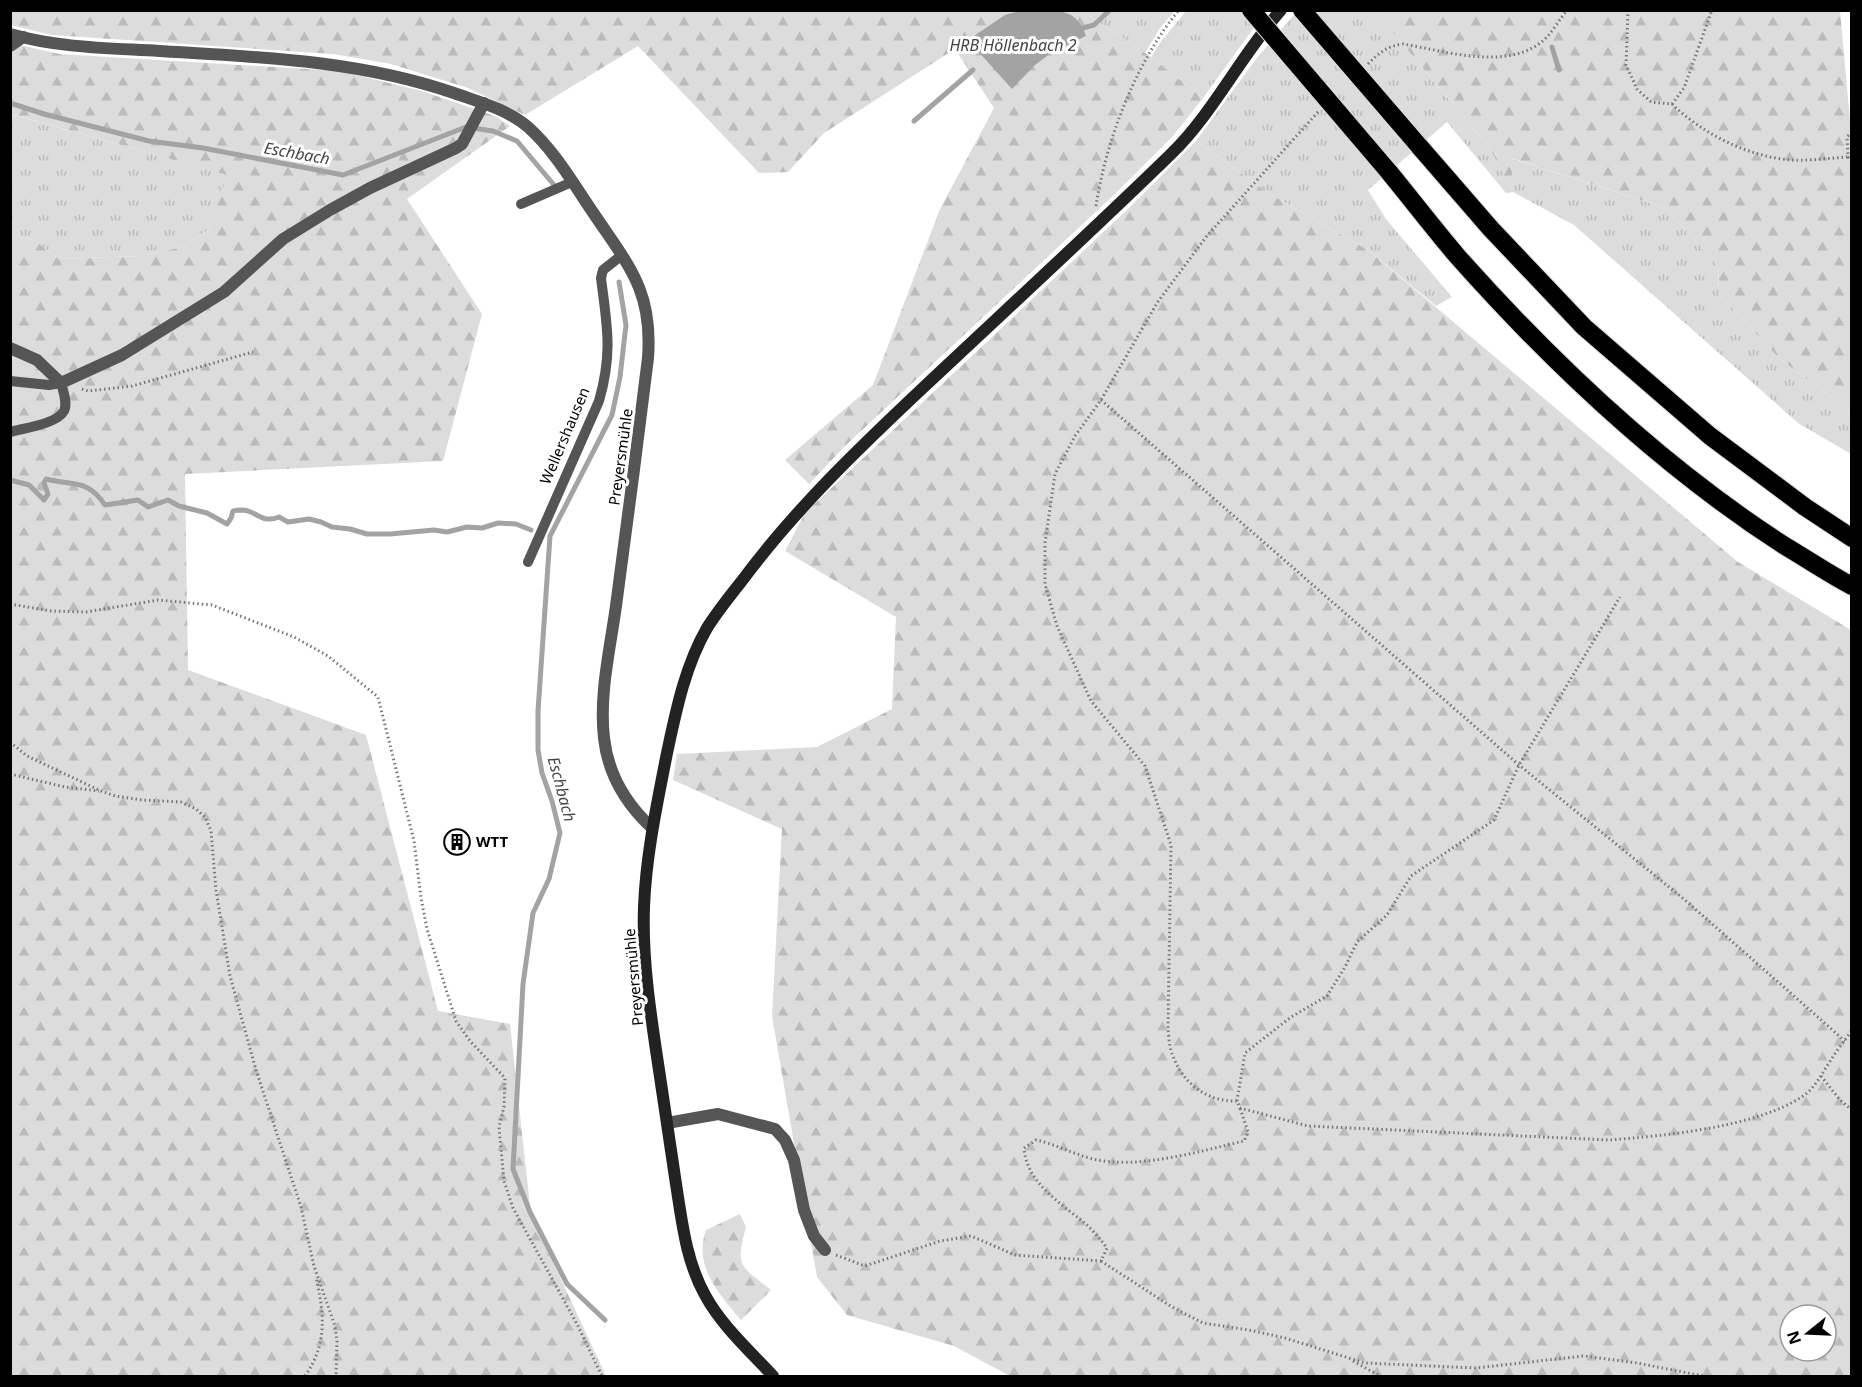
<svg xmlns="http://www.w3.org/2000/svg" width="1862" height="1387" font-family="'Noto Sans',sans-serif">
<defs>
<pattern id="grass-tufts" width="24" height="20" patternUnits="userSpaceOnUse" patternTransform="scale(1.5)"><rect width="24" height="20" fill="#dcdcdc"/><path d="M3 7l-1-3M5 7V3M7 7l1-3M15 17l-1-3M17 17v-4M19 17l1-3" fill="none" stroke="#bbb"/></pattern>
<pattern id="forest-firs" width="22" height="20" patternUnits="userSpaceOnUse" patternTransform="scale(1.5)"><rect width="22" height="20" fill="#dcdcdc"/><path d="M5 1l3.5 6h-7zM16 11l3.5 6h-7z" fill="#bbb"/></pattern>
</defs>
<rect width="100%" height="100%" fill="#fff"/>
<g fill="url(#grass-tufts)">
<polygon points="1082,11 1175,11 1160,28 1145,53"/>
<polygon points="1186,11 1266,11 1203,98 1151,57 1160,43"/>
<polygon points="1297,11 1375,11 1489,147 1512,190 1510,158 1666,208 1718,266 1719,294 1780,359 1851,412 1851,454 1798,423 1574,225 1513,192 1506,193 1447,122 1368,190 1386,219 1452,297 1436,306 1368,250 1270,194 1196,141 1256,59"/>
<polygon points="10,114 228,175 210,229 182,247 141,256 59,259 34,240 11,235"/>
</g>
<g fill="url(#forest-firs)" fill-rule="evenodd">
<polygon points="11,10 1082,11 1151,57 1203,98 1173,136 1117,192 846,445 809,484 785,460 873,385 940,209 994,108 955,49 824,133 788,172 759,173 638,46 525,115 468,88 391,64 333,54 52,35 11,25"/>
<polygon points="1375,11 1840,11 1852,142 1851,412 1780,359 1719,294 1718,266 1666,208 1511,158 1513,192 1489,147"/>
<polygon points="10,43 60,54 340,71 422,91 495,116 510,126 407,199 482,314 443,461 185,474 188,670 366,735 438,1011 510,1024 531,1215 606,1376 11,1376 11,235 34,240 59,259 141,256 182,247 210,229 227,175 11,114"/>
<path d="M1196 141 1270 194 1368 250 1738 562 1851 630V1376H1010L954 1346 847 1315 817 1277 772 1016 782 829 673 780 677 754 817 747 892 709 896 617 785 551 805 513 1130 207ZM1790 1315H1826V1351H1790Z"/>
<path d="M740 1214 746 1227C735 1268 740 1265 771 1290L741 1320C719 1294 693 1266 706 1230Z"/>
</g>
<path fill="#a3a3a3" d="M1019 11C1047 10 1077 4 1086 36L1051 53 1035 65 1012 89 968 40 1005 15Z"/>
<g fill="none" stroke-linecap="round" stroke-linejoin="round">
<g stroke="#a3a3a3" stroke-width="5">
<polyline points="1079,29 1094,25 1110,10"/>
<polyline points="1552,47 1559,70"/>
<polyline points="10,103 44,114 149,141 203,148 343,175 466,127 493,131 517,141 554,185"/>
<polyline points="914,121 973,70"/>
<path d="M10 480 29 485 44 500 48 494 44 483 46 479C74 486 88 479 105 505L138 500 148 507 168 500 179 506 207 513 227 524 231 518 233 511C236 510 240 510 243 510 257 511 261 524 279 517L288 522 309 519 321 522 332 527 350 529 367 534H390L434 530 447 532 467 527 482 528 498 523 516 524 531 530"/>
<polyline points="605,1320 567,1284 530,1212 513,1169 523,984 533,913 549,879 560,833 552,801 542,773 538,750 538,711 550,536 612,415 620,377 626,325 619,282"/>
</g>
<g stroke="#dbdbdb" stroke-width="20">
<g id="motorway">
<polyline points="1419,146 1491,229 1584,327 1710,436 1805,507 1852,538"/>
<path d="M1389 172C1412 200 1434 229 1458 257 1555 366 1662 467 1785 546 1807 559 1829 574 1852 586"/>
</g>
</g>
<g stroke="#777" stroke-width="3" stroke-dasharray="1.5 3" stroke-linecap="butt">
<polyline points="1628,10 1626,65 1637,89 1651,102 1672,104 1684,88 1712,10"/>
<path d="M1368 64C1379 53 1387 46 1403 44 1446 51 1512 73 1547 37 1554 29 1560 19 1567 10"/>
<path d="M1672 104C1703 134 1748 157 1792 160 1811 161 1830 158 1848 157"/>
<path d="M1318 112 1206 237 1157 303 1101 400 1075 436 1055 474 1045 543V584L1057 626 1091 701 1145 766 1171 845 1168 1028C1169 1037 1169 1048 1173 1056 1183 1084 1208 1102 1237 1101L1240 1108 1308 1126 1609 1140C1663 1136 1758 1127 1803 1096 1816 1087 1822 1073 1831 1060 1837 1050 1845 1040 1852 1030"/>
<polyline points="1852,132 1847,137 1848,157 1852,160"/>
<path d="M1096 206C1106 140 1136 62 1179 10"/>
<polyline points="82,389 88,391 132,386 253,352"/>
<polyline points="1101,400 1519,765 1685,900 1845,1041"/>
<polyline points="10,604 51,611 86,612 158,600 212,605 294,637 328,656 378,697 414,841 421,898 427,929 456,1021 470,1041 505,1078 504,1107 499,1127 504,1181 513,1208 577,1324 602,1376"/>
<polyline points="10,742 27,756 101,791 115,796 142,800 181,802 196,809 205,817 211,831 216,890 230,976 256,1070 301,1207 314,1266 335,1326 337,1342 336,1376"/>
<polyline points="10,774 65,787 99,791"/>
<polyline points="1821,1076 1840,1100 1852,1110"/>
<polyline points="1237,1101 1245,1053 1291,1017 1327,996 1345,967 1357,942 1387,915 1411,876 1494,820 1519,765 1620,597"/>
<path d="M836 1255 865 1266 940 1241 971 1236 1015 1255 1101 1261 1107 1248C1101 1240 1095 1233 1088 1226 1063 1204 1027 1185 1024 1148L1036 1140C1055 1144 1073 1154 1093 1159 1138 1170 1200 1151 1244 1141L1248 1132 1240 1108"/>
<polyline points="1101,1261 1172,1307 1203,1323 1249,1330 1285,1338 1365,1363 1476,1368 1584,1356 1637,1363 1703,1376"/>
<polyline points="1353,1361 1380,1376"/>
<path d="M305 1376C328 1343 324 1314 316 1277"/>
<polyline points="1851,1376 1852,1376"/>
</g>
<g stroke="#555" stroke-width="10">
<polyline points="521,204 572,182"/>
<path d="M10 381 49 385 61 383C63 391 68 403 64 411 57 424 24 428 10 432"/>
<path d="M528 562 599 401C613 352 607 326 601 278L603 270 622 255"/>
</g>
<g stroke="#555" stroke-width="12">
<polyline points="10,46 23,37"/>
<polyline points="10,348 37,360 61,383 122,355 224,292 283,239 330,210 370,188 456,148 462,144 484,103"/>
<polyline points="667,1123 718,1114 775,1129 785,1140 794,1160 804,1210 814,1236 825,1250"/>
</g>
<path stroke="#555" stroke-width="12" d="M10 34C59 48 109 48 159 51 259 57 358 60 454 93 479 102 507 109 528 127 555 151 574 185 594 214 629 266 653 291 648 358 638 441 627 523 616 606 610 649 599 695 604 738 608 774 625 803 652 828"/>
<path stroke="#222" stroke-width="12" d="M773 1376C750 1351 721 1325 705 1295 686 1261 682 1222 676 1184 670 1146 665 1108 659 1070 651 1017 642 961 644 907 646 855 657 804 667 753 676 711 685 666 707 628 717 612 729 597 741 582 795 509 860 447 926 385 1008 308 1091 232 1171 154 1214 112 1241 55 1281 10"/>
<use href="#motorway" stroke="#000" stroke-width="18"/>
<g stroke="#dbdbdb" stroke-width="20" stroke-linecap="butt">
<g id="motorway-bridge">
<polyline points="1251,10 1389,172"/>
<polyline points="1302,10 1419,146"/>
</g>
</g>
<use href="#motorway-bridge" stroke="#000" stroke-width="18"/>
</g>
<defs>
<g id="building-ring" transform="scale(1.35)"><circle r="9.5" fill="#fff" stroke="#000" stroke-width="1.5"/><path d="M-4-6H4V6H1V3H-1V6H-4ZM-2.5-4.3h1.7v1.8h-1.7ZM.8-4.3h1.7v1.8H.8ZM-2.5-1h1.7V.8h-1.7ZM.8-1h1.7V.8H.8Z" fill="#000"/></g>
</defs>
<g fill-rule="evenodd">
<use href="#building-ring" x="457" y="842"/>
</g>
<g text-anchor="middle" stroke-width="6" stroke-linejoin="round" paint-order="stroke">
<g font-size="15" fill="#000" stroke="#fff">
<text transform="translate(565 436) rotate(-67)" y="5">Wellershausen</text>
<text transform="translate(621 457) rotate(-82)" y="5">Preyersmühle</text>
<text transform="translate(634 977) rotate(-95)" y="5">Preyersmühle</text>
</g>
<g font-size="15" font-weight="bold" fill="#000" stroke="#fff" text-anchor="start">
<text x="476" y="847">WTT</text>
</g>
<g font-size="16" font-style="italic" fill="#444" stroke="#fff">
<text x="1013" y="51">HRB Höllenbach 2</text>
<text transform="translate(297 153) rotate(10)" y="6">Eschbach</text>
<text transform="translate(562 789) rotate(75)" y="6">Eschbach</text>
</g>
</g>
<rect width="1862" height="1387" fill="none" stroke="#000000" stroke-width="24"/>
<g transform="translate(1808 1333) rotate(252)"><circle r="28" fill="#ffffff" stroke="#999999" stroke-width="1.5"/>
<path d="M0-4.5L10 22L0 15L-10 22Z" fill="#000000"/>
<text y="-9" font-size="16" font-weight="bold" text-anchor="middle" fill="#000000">N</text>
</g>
</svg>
